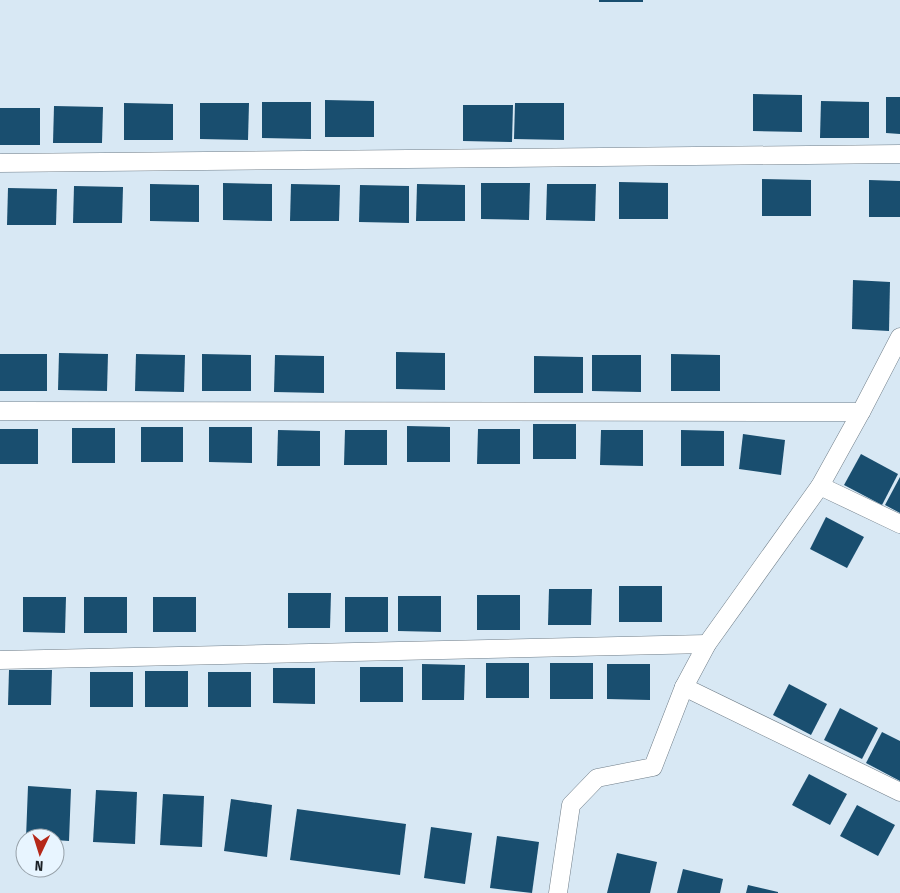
<svg xmlns="http://www.w3.org/2000/svg" width="900" height="893" font-family="'Fira Sans Condensed',sans-serif">
<rect width="100%" height="100%" fill="#d8e8f4"/>
<g fill="#194e6f">
<rect x="599" y="0" width="44" height="2"/>
<polygon points="753,94 802,95 802,132 753,131"/>
<polygon points="886,97 900,97 900,134 886,133"/>
<polygon points="325,100 374,101 374,137 325,137"/>
<polygon points="821,101 869,102 869,138 820,138"/>
<polygon points="262,102 311,102 311,139 262,138"/>
<polygon points="124,103 173,104 173,140 124,140"/>
<polygon points="200,103 249,103 248,140 200,139"/>
<polygon points="515,103 564,103 564,140 514,139"/>
<polygon points="463,105 513,105 512,142 463,141"/>
<polygon points="54,106 103,107 102,143 53,143"/>
<rect x="0" y="108" width="40" height="37"/>
<polygon points="762,179 811,180 811,216 762,216"/>
<polygon points="869,180 900,181 900,217 869,217"/>
<polygon points="619,182 668,183 668,219 619,219"/>
<polygon points="223,183 272,184 272,221 223,220"/>
<polygon points="481,183 530,183 529,220 481,219"/>
<polygon points="150,184 199,185 199,222 150,221"/>
<polygon points="291,184 340,185 339,221 290,221"/>
<polygon points="417,184 465,185 465,221 416,221"/>
<polygon points="547,184 596,184 595,221 546,220"/>
<polygon points="360,185 409,186 409,223 359,222"/>
<polygon points="74,186 123,187 122,223 73,223"/>
<polygon points="8,188 57,189 56,225 7,225"/>
<polygon points="853,280 890,282 889,331 852,329"/>
<polygon points="396,352 445,353 445,390 396,389"/>
<polygon points="59,353 108,354 107,391 58,390"/>
<rect x="0" y="354" width="47" height="37"/>
<polygon points="136,354 185,355 184,392 135,391"/>
<polygon points="202,354 251,355 251,391 202,391"/>
<polygon points="671,354 720,355 720,391 671,391"/>
<polygon points="275,355 324,356 324,393 274,392"/>
<polygon points="592,355 641,355 641,392 592,391"/>
<polygon points="534,356 583,357 583,393 534,393"/>
<rect x="533" y="424" width="43" height="35"/>
<polygon points="407,426 450,427 450,462 407,462"/>
<rect x="141" y="427" width="42" height="35"/>
<polygon points="209,427 252,427 252,463 209,462"/>
<rect x="72" y="428" width="43" height="35"/>
<rect x="0" y="429" width="38" height="35"/>
<polygon points="478,429 520,429 520,464 477,464"/>
<polygon points="278,430 320,431 320,466 277,466"/>
<polygon points="345,430 387,430 387,465 344,465"/>
<polygon points="601,430 643,430 643,466 600,465"/>
<polygon points="681,430 724,431 724,466 681,466"/>
<polygon points="743,434 785,440 781,475 739,469"/>
<polygon points="861,454 898,474 882,505 844,485"/>
<polygon points="900,477 900,513 885,505"/>
<polygon points="826,517 864,537 847,568 810,549"/>
<rect x="619" y="586" width="43" height="36"/>
<polygon points="549,589 592,589 591,625 548,625"/>
<polygon points="288,593 331,593 330,628 288,628"/>
<rect x="477" y="595" width="43" height="35"/>
<polygon points="398,596 441,596 441,632 398,631"/>
<polygon points="23,597 66,597 65,633 23,632"/>
<rect x="84" y="597" width="43" height="36"/>
<rect x="153" y="597" width="43" height="35"/>
<rect x="345" y="597" width="43" height="35"/>
<rect x="486" y="663" width="43" height="35"/>
<rect x="550" y="663" width="43" height="36"/>
<polygon points="422,664 465,665 464,700 422,700"/>
<polygon points="607,664 650,664 650,700 607,699"/>
<rect x="360" y="667" width="43" height="35"/>
<polygon points="273,668 315,668 315,704 273,703"/>
<polygon points="9,670 52,670 51,705 8,705"/>
<rect x="145" y="671" width="43" height="36"/>
<rect x="90" y="672" width="43" height="35"/>
<rect x="208" y="672" width="43" height="35"/>
<polygon points="789,684 827,704 811,735 773,715"/>
<polygon points="840,708 878,728 862,759 824,740"/>
<polygon points="882,732 900,741 900,781 866,763"/>
<polygon points="809,774 847,794 830,825 792,805"/>
<polygon points="28,786 71,789 69,841 55,840 55,838 26,838"/>
<polygon points="96,790 137,792 135,844 93,842"/>
<polygon points="163,794 204,796 202,847 160,845"/>
<polygon points="231,799 272,805 267,857 224,851"/>
<polygon points="857,805 895,825 878,856 840,836"/>
<polygon points="297,809 406,824 400,875 290,860"/>
<polygon points="431,827 472,833 465,884 424,878"/>
<polygon points="497,836 539,842 532,893 490,888"/>
<polygon points="617,853 657,862 650,893 607,893"/>
<polygon points="683,869 723,879 720,893 677,893"/>
<polygon points="748,885 778,892 778,893 746,893"/>
</g>
<g fill="none" stroke-linecap="round" stroke-linejoin="round">
<g stroke="#707e89" stroke-width="19">
<g id="street">
<polyline points="0,163 900,154"/>
<polyline points="0,411 861,412"/>
<polyline points="820,486 900,524"/>
<polyline points="0,660 707,644"/>
<polyline points="684,687 900,792"/>
<polyline points="558,893 571,805 597,778 653,767 684,687 707,644 820,486 861,412 900,337"/>
</g>
</g>
<use href="#street" stroke="#fff" stroke-width="18"/>
</g>
<g transform="translate(40 853) rotate(184)"><circle r="24" fill="#e8f5ff" stroke="#96a0a8"/>
<path d="M0-4L9 19L0 12L-9 19Z" fill="#b52819"/>
<text y="-8" font-size="14" font-weight="bold" text-anchor="middle" fill="#1c2126">N</text>
</g>
</svg>
